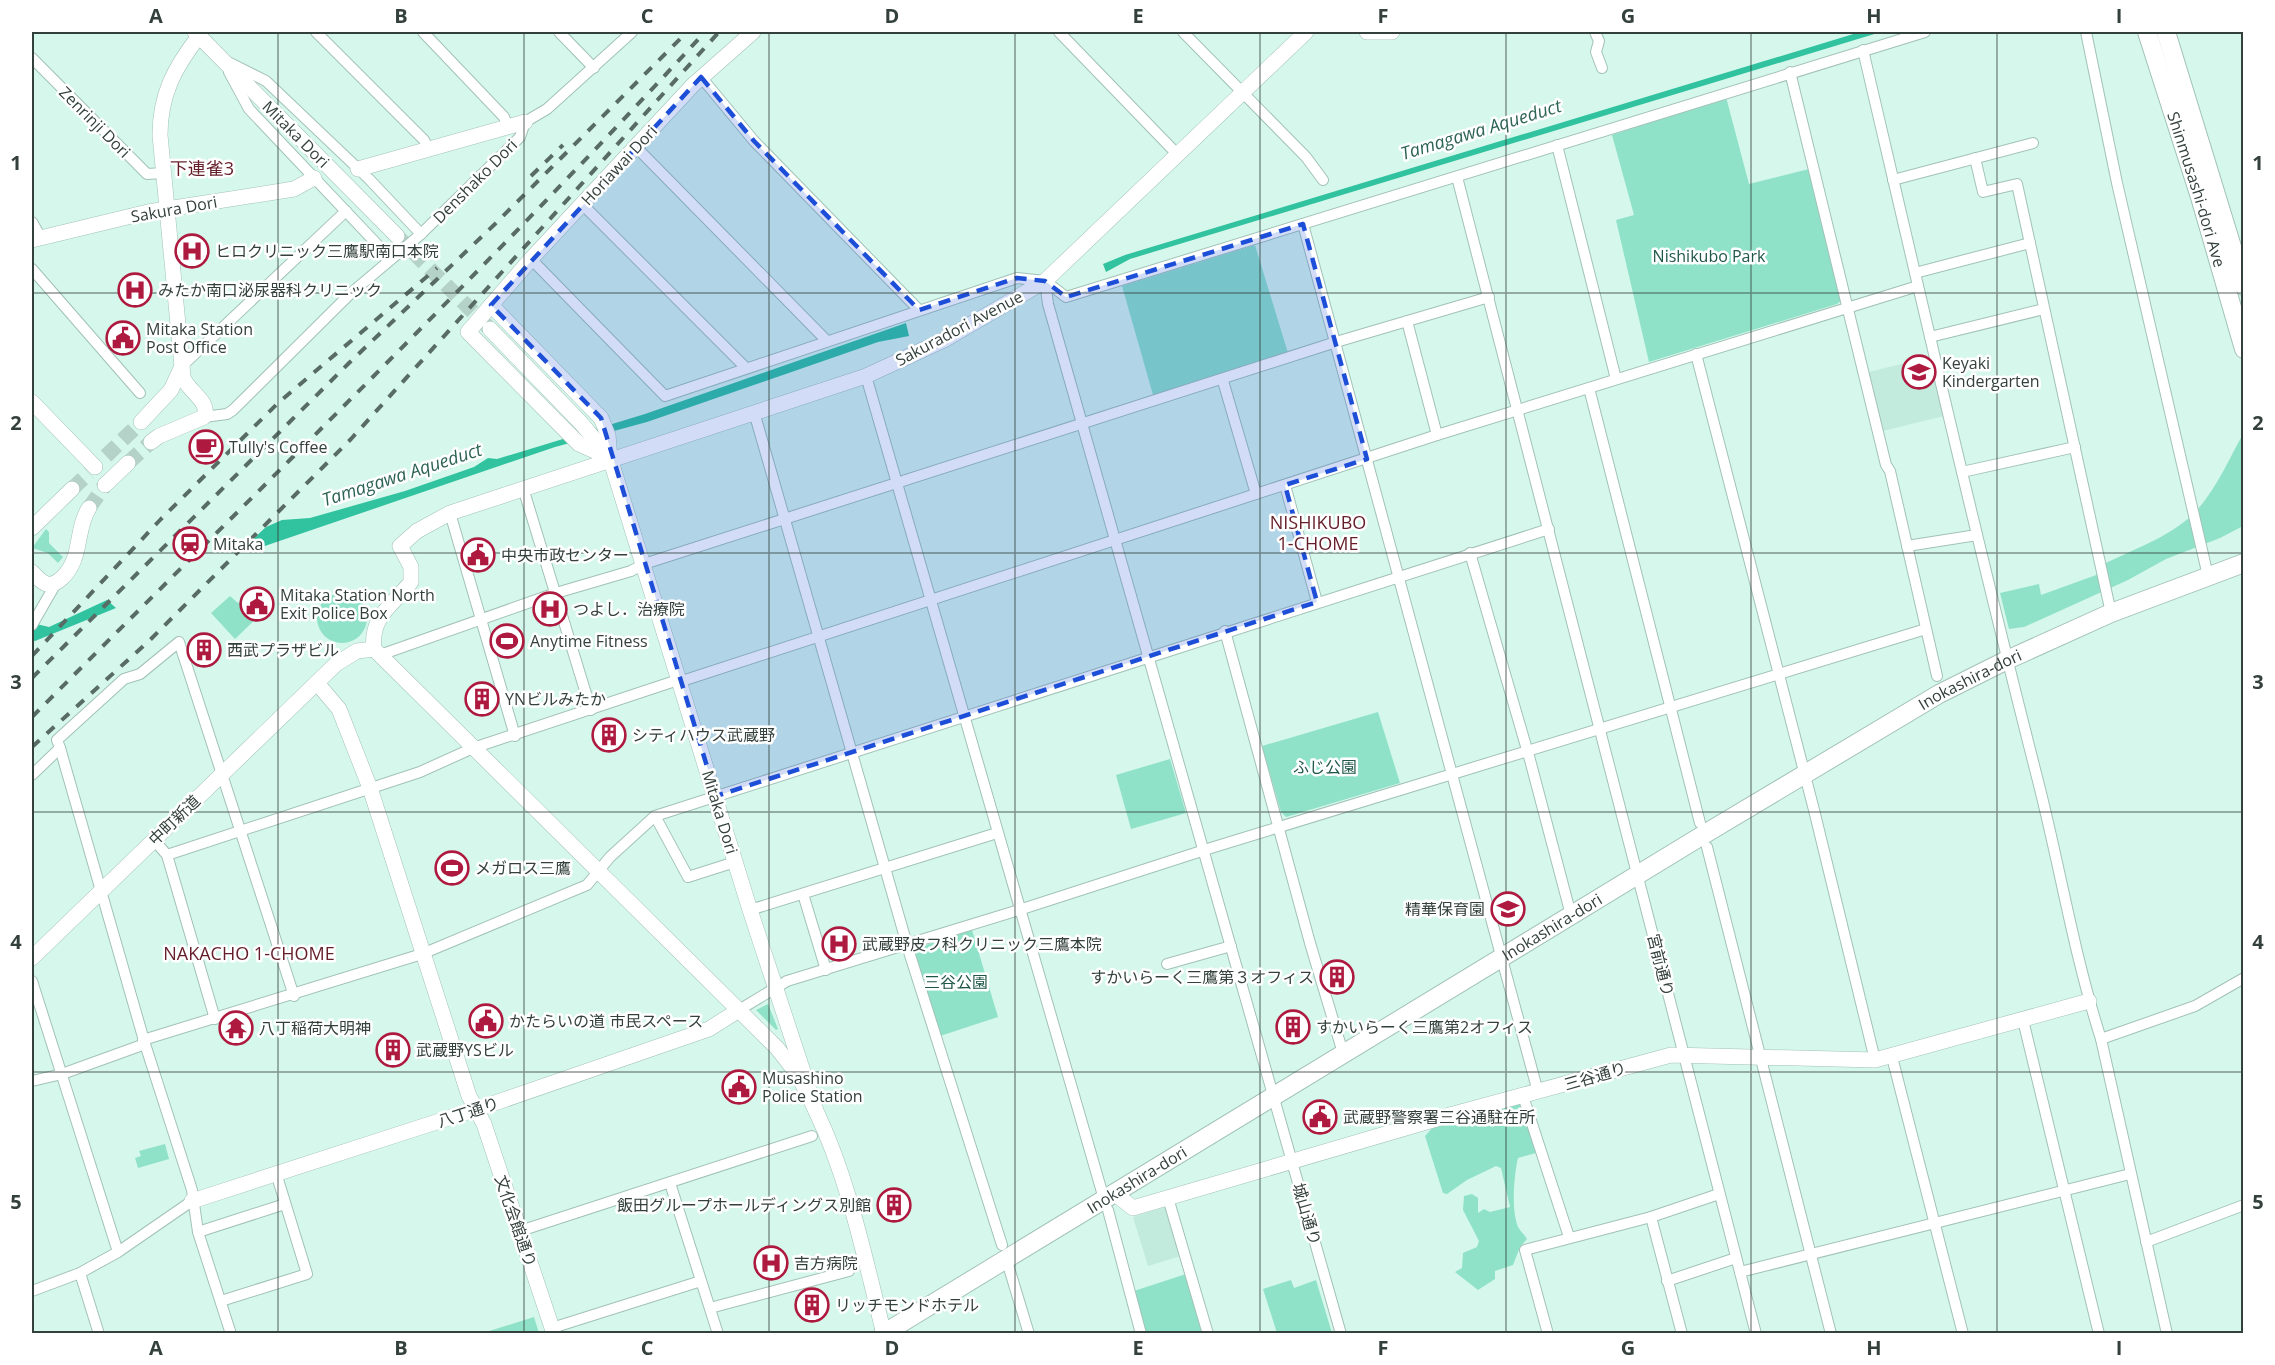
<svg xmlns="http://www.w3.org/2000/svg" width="2275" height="1365" font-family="'Open Sans','Noto Sans JP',sans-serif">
<rect width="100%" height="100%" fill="#d6f7eb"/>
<g fill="#c2ebdd">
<polygon points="1929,357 1944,416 1879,432 1865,373"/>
<polygon points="1166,1207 1181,1256 1148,1266 1133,1217"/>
</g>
<g fill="#8fe2c8">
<polygon points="1726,97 1749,184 1809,169 1841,301 1837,304 1649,362 1616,220 1634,215 1612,135"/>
<polygon points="1255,245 1288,353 1153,395 1122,286"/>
<path d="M2243 434V526L2220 538 2166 559 2128 580 2024 627 2009 629 2000 593 2039 584 2041 595 2099 574 2106 563C2136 548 2175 535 2198 509 2217 487 2229 459 2243 434Z"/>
<polygon points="46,529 49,532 49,543 63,557 58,563 48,553 32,548"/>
<circle cx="342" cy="618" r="25"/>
<polygon points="230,596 238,603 244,598 260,615 235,639 211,613"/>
<polygon points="1378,712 1400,783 1286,817 1281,812 1262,746"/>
<polygon points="1170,759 1186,813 1131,829 1116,775"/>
<polygon points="972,930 998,1017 940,1036 914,954 920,947"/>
<polygon points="768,1004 778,1029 776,1030 756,1010"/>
<path d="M1521 1104 1536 1153 1518 1158C1514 1175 1511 1210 1518 1227 1520 1231 1525 1235 1527 1239L1520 1247 1513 1265 1495 1271V1279L1478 1290 1455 1272 1462 1268 1463 1253 1477 1247 1479 1241 1463 1210 1464 1196 1472 1194 1478 1198V1213L1484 1209 1490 1212 1510 1207 1501 1168 1496 1166 1467 1180 1447 1194 1443 1193 1425 1136 1435 1125Z"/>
<polygon points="165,1144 169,1159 138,1168 135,1158 141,1156 139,1151"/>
<polygon points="1186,1274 1203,1333 1144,1333 1131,1292"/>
<polygon points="1291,1280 1294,1288 1316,1280 1332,1333 1277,1333 1263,1289"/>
<polygon points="534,1317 539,1333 483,1333"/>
</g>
<g fill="#31c29f">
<polygon points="1860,32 1881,32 1130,259 1106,272 1103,264 1125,255"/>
<polygon points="906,323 909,336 878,342 647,422 555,447 256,549 250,542 266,527 282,520 310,518 405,491 474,467 488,458 497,459 645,414"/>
<polygon points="107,600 116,608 35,641 32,640 32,623 49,627"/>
</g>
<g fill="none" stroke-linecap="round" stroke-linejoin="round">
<g stroke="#b5d2c8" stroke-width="15" stroke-dasharray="15 8" stroke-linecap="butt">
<polyline points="397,236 488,327"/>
<polyline points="106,456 141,422"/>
<polyline points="128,463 151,442"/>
<polyline points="72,489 89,473"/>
<polyline points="89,508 105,485"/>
</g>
<g stroke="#a2c2b7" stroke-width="12">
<g id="street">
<polyline points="316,32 424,140 428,148"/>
<polyline points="423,32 504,117 508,127"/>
<polyline points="559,32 594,68"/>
<polyline points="1059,32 1177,154"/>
<polyline points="1183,32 1306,157 1323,180"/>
<polyline points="1595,32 1599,41 1596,52 1602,68"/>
<polyline points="2086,32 2117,183 2208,576"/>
<path d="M1863 50C1920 294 1976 538 2038 781 2060 867 2074 955 2101 1039L2167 1334"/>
<polyline points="32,58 147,174 163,173"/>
<polyline points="230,63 266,81 369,179 421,234"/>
<polyline points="229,72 249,109 391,259"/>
<polyline points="1790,72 1886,465 1890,471 1937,676"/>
<polyline points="701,77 754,141 919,310"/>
<polyline points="1557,145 1616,379"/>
<polyline points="636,147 826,340"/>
<polyline points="1975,158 1983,192 2017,184 2111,613"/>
<polyline points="1457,177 1756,1334"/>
<polyline points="1893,180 2033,143"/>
<polyline points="582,204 746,368"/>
<polyline points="32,222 41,238"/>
<polyline points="1303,224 1538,1092"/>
<polyline points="531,259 665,396 1017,278 1045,281 1066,297 1925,32"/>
<polyline points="32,269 140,393"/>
<polyline points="1915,273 2030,243"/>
<polyline points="1045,281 1048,304 1341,1334"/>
<polyline points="1407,321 1437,435"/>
<polyline points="1930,337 2044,309"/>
<polyline points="1696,354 1814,810 1875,1060"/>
<polyline points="182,366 346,211"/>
<polyline points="866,376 1104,1199"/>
<polyline points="1223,381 1256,494"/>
<polyline points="1589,388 1700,823"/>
<polyline points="754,412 910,955 1002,1245"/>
<polyline points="204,417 227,414 233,410 350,294 421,234 520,137 525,122 547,109 632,32"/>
<polyline points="1962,472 2075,447"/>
<polyline points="1285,485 1317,602"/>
<polyline points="523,488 591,710"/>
<polyline points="450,513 515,736"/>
<polyline points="1907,546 1977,535"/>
<polyline points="1470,553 1530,760 1571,915"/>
<polyline points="32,625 55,585"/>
<polyline points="1225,631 1310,943 1343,1053"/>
<polyline points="380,655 556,593 631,571 644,564 1336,342 1489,297"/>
<polyline points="679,682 1437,435 1918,286"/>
<polyline points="60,748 145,1044 192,1190 198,1232 231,1334"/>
<polyline points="32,775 60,748 57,740 124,679 140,674 179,642 294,996"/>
<polyline points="655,816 688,877 735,862"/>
<polyline points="154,840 167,855 215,1019"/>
<polyline points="1707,847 1831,1334"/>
<polyline points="167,855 420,772 473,748 678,680"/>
<polyline points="803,894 826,970"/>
<polyline points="750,910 997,833"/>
<polyline points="1167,964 1231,946"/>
<polyline points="32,981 118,1252"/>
<polyline points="739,1010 787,981 1019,910 1214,847 1926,629"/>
<polyline points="2023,1020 2099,1334"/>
<polyline points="2101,1039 2195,1006 2244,978"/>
<polyline points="143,1040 422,954 587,885 610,857 655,816 1549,529"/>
<polyline points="1892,1057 1963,1334"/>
<polyline points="32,1081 62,1074 145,1044"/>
<polyline points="1523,1096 1569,1237"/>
<polyline points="670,1183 718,1334"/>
<polyline points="1168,1198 1208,1334"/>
<polyline points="1108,1210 1141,1334"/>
<polyline points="1651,1217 1682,1334"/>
<polyline points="520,1231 812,1136"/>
<polyline points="198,1232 285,1204"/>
<polyline points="2146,1242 2244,1205"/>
<polyline points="1006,1258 1029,1334"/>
<polyline points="1740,1272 2130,1174"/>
<polyline points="80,1273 99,1334"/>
<polyline points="1667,1281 1736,1258"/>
<polyline points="32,1291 80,1273 118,1252 192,1201"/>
<polyline points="221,1301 307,1274 276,1173"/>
<polyline points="710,1308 849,1271"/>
<polyline points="552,1328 701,1281"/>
<polyline points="1548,1334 1525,1250 1651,1217 1719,1194"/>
</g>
</g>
<g stroke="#a2c2b7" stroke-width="16">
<g id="secondary">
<polyline points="195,32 397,236"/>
<polyline points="1367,32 1392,32"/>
<polyline points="358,169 525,122"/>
<polyline points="32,240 148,212 294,189 314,178"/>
<polyline points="491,305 601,418 608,435 610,458"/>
<path d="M490 329 581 423 610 458 750 910 816 1111C849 1180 865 1259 884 1334"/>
<polyline points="32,402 95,467"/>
<polyline points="141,422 171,390 182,366"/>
<path d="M151 442 159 436 204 417C211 401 188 392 183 377L160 135C160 94 175 67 199 36"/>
<polyline points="608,457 579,444 468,332 531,259 693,85 753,32"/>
<polyline points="105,485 128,463"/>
<polyline points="32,528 72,489"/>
<path d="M32 572C42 583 49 590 62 578 83 558 75 530 89 508"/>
<polyline points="317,683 339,709 370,788 469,1096 484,1124 554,1334"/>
<polyline points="32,958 336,664 357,651 374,649"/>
<path d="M816 1111 798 1075 777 1048 374 649C370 616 393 605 411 582V567L400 546 417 531 450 513 866 376 944 340 1045 281 1306 32"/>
<polyline points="1114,1193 1133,1208 1450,1115 1671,1055 1875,1060 2089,1001"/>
<polyline points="192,1201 489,1105 709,1029 739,1010"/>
</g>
</g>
<g stroke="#a2c2b7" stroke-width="20">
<g id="primary">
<path id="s1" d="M2147 32 2200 197 2244 349"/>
<polyline points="2166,32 2244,286"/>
<path id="s2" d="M883 1334 1703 835 1939 694 2007 660 2111 613 2244 563"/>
</g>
</g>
<use href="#street" stroke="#fff" stroke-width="10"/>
<use href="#secondary" stroke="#fff" stroke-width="15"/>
<use href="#primary" stroke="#fff" stroke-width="18"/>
<g stroke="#596b65" stroke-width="4" stroke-dasharray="10 10" stroke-linecap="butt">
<polyline points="531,176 563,145"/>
<polyline points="32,656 161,519 278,403 437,268"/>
<polyline points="32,678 349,363 495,224 687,32"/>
<path d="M32 717C258 490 489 267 705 32"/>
<polyline points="32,747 150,640 351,439 719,32"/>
</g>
</g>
<path fill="#1d4ed8" fill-opacity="0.2" stroke="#1d4ed8" stroke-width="4.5" stroke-dasharray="12 8" stroke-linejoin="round" d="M701 77 754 141 919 310 1017 278 1045 281 1066 297 1303 224 1367 459 1285 485 1317 602 716 796 601 418 491 305Z"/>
<path fill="none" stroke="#33403c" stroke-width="1.5" stroke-opacity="0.55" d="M278 32V1334M524 32V1334M769 32V1334M1015 32V1334M1260 32V1334M1506 32V1334M1751 32V1334M1997 32V1334M32 293H2244M32 553H2244M32 812H2244M32 1072H2244"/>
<defs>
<g id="hospital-ring" transform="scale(1.725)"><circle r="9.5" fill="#fff" stroke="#ae1a3f" stroke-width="1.5"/><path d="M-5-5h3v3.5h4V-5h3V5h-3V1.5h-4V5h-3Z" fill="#ae1a3f"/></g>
<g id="civic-ring" transform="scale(1.725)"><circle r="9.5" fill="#fff" stroke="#ae1a3f" stroke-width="1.5"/><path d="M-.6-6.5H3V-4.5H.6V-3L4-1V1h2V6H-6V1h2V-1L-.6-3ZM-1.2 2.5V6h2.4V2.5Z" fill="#ae1a3f"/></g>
<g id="school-ring" transform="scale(1.725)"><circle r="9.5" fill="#fff" stroke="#ae1a3f" stroke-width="1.5"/><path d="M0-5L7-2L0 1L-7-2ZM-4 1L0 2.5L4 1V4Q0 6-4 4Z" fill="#ae1a3f"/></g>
<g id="cafe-ring" transform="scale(1.725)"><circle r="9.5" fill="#fff" stroke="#ae1a3f" stroke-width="1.5"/><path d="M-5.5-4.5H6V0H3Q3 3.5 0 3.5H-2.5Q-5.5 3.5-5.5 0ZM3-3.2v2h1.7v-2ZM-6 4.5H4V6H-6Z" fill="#ae1a3f"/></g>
<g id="station-ring" transform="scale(1.725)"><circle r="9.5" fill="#fff" stroke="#ae1a3f" stroke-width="1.5"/><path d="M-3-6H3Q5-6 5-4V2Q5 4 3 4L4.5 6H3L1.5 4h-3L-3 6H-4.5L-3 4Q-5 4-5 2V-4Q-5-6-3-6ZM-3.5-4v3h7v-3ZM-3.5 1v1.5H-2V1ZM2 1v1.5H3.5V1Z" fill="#ae1a3f"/></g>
<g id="stadium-ring" transform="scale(1.725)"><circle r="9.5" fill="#fff" stroke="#ae1a3f" stroke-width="1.5"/><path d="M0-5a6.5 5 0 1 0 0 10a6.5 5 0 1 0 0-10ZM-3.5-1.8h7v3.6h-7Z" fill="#ae1a3f"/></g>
<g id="building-ring" transform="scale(1.725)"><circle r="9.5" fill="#fff" stroke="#ae1a3f" stroke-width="1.5"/><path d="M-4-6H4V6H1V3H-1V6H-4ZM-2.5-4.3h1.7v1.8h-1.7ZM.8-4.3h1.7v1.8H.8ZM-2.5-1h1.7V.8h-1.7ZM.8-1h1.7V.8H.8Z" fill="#ae1a3f"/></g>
<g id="temple-ring" transform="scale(1.725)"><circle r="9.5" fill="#fff" stroke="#ae1a3f" stroke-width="1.5"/><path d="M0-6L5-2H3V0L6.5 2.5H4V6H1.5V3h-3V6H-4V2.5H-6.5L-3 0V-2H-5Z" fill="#ae1a3f"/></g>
</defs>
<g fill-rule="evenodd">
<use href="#hospital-ring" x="192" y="251"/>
<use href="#hospital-ring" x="135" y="290"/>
<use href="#civic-ring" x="123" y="338"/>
<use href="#school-ring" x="1919" y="372"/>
<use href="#cafe-ring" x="206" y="447"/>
<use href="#station-ring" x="190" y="544"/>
<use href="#civic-ring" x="478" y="555"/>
<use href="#civic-ring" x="257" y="604"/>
<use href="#hospital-ring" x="550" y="609"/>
<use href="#stadium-ring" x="507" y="641"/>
<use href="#building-ring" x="204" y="650"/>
<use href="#building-ring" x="482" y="699"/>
<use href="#building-ring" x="609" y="735"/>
<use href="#stadium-ring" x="452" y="868"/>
<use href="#school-ring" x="1508" y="909"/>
<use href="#hospital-ring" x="839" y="944"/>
<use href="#building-ring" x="1337" y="977"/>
<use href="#civic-ring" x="486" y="1021"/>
<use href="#building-ring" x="1293" y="1027"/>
<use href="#temple-ring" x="236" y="1028"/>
<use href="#building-ring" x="393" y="1050"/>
<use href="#civic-ring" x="739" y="1087"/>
<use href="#civic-ring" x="1320" y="1117"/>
<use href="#building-ring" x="894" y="1205"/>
<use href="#hospital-ring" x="771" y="1263"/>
<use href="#building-ring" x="812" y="1305"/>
</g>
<g text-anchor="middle" stroke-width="5" stroke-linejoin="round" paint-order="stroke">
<g font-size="16" fill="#33403c" stroke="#fff">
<text transform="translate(95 122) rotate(45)" y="6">Zenrinji Dori</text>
<text transform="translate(296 134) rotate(45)" y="6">Mitaka Dori</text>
<text transform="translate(619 165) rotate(-47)" y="6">Horiawai Dori</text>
<text transform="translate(475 181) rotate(-45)" y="6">Denshako Dori</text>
<text dy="6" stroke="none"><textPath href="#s1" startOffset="165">Shinmusashi-dori Ave</textPath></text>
<text transform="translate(174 209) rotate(-10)" y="6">Sakura Dori</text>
<text transform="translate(959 328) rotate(-28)" y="6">Sakuradori Avenue</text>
<text dy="6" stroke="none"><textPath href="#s2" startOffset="1269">Inokashira-dori</textPath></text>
<text transform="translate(720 812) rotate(73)" y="6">Mitaka Dori</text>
<text transform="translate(174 820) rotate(-44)" y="6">中町新道</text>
<text dy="6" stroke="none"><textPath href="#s2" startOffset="783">Inokashira-dori</textPath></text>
<text transform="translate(1661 965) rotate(76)" y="6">宮前通り</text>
<text transform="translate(1595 1076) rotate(-16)" y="6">三谷通り</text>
<text transform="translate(468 1112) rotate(-18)" y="6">八丁通り</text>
<text dy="6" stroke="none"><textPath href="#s2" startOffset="297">Inokashira-dori</textPath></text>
<text transform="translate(1307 1214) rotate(74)" y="6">城山通り</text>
<text transform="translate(516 1221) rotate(71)" y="6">文化会館通り</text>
</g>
<g font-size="16" fill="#33403c" stroke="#fff" text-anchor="start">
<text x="215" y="257">ヒロクリニック三鷹駅南口本院</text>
<text x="158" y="296">みたか南口泌尿器科クリニック</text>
<text x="146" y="335">Mitaka Station<tspan x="146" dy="18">Post Office</tspan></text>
<text x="1942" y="369">Keyaki<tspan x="1942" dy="18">Kindergarten</tspan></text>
<text x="229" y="453">Tully's Coffee</text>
<text x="213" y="550">Mitaka</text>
<text x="501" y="561">中央市政センター</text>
<text x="280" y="601">Mitaka Station North<tspan x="280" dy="18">Exit Police Box</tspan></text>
<text x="573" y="615">つよし．治療院</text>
<text x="530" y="647">Anytime Fitness</text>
<text x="227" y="656">西武プラザビル</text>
<text x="505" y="705">YNビルみたか</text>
<text x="632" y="741">シティハウス武蔵野</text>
<text x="475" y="874">メガロス三鷹</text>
<text x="1485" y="915" text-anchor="end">精華保育園</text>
<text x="862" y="950">武蔵野皮フ科クリニック三鷹本院</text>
<text x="1314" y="983" text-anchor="end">すかいらーく三鷹第３オフィス</text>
<text x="509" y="1027">かたらいの道 市民スペース</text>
<text x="1316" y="1033">すかいらーく三鷹第2オフィス</text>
<text x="259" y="1034">八丁稲荷大明神</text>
<text x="416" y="1056">武蔵野YSビル</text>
<text x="762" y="1084">Musashino<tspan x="762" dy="18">Police Station</tspan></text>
<text x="1343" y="1123">武蔵野警察署三谷通駐在所</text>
<text x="871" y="1211" text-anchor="end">飯田グループホールディングス別館</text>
<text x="794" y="1269">吉方病院</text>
<text x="835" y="1311">リッチモンドホテル</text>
</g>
<g font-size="16" fill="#1e5647" stroke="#fff">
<text x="1709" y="262">Nishikubo Park</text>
<text x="1325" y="773">ふじ公園</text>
<text x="956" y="988">三谷公園</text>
</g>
<g font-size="18" font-style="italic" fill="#2d6354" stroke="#fff">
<text transform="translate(1481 130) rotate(-17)" y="6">Tamagawa Aqueduct</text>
<text transform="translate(402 475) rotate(-18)" y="6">Tamagawa Aqueduct</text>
</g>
<g font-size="18" fill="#641e29" stroke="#fff">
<text x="202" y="175">下連雀3</text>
<text x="1318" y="529">NISHIKUBO<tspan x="1318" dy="21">1-CHOME</tspan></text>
<text x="249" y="960">NAKACHO 1-CHOME</text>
</g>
</g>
<rect width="2275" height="1365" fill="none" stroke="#ffffff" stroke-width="66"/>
<rect x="33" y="33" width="2209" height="1299" fill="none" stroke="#33403c" stroke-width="2"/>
<g font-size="20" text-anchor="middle" font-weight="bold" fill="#33403c">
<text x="156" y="23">A</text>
<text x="401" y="23">B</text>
<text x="647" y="23">C</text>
<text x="892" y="23">D</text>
<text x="1138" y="23">E</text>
<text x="1383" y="23">F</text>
<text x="1628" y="23">G</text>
<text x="1874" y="23">H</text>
<text x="2119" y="23">I</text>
<text x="16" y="170">1</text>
<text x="2258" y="170">1</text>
<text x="16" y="430">2</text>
<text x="2258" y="430">2</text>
<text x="16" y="689">3</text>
<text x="2258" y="689">3</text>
<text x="16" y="949">4</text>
<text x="2258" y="949">4</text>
<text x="16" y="1209">5</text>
<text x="2258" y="1209">5</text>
<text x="156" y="1355">A</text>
<text x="401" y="1355">B</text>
<text x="647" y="1355">C</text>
<text x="892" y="1355">D</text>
<text x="1138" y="1355">E</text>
<text x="1383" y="1355">F</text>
<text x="1628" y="1355">G</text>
<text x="1874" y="1355">H</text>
<text x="2119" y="1355">I</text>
</g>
</svg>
